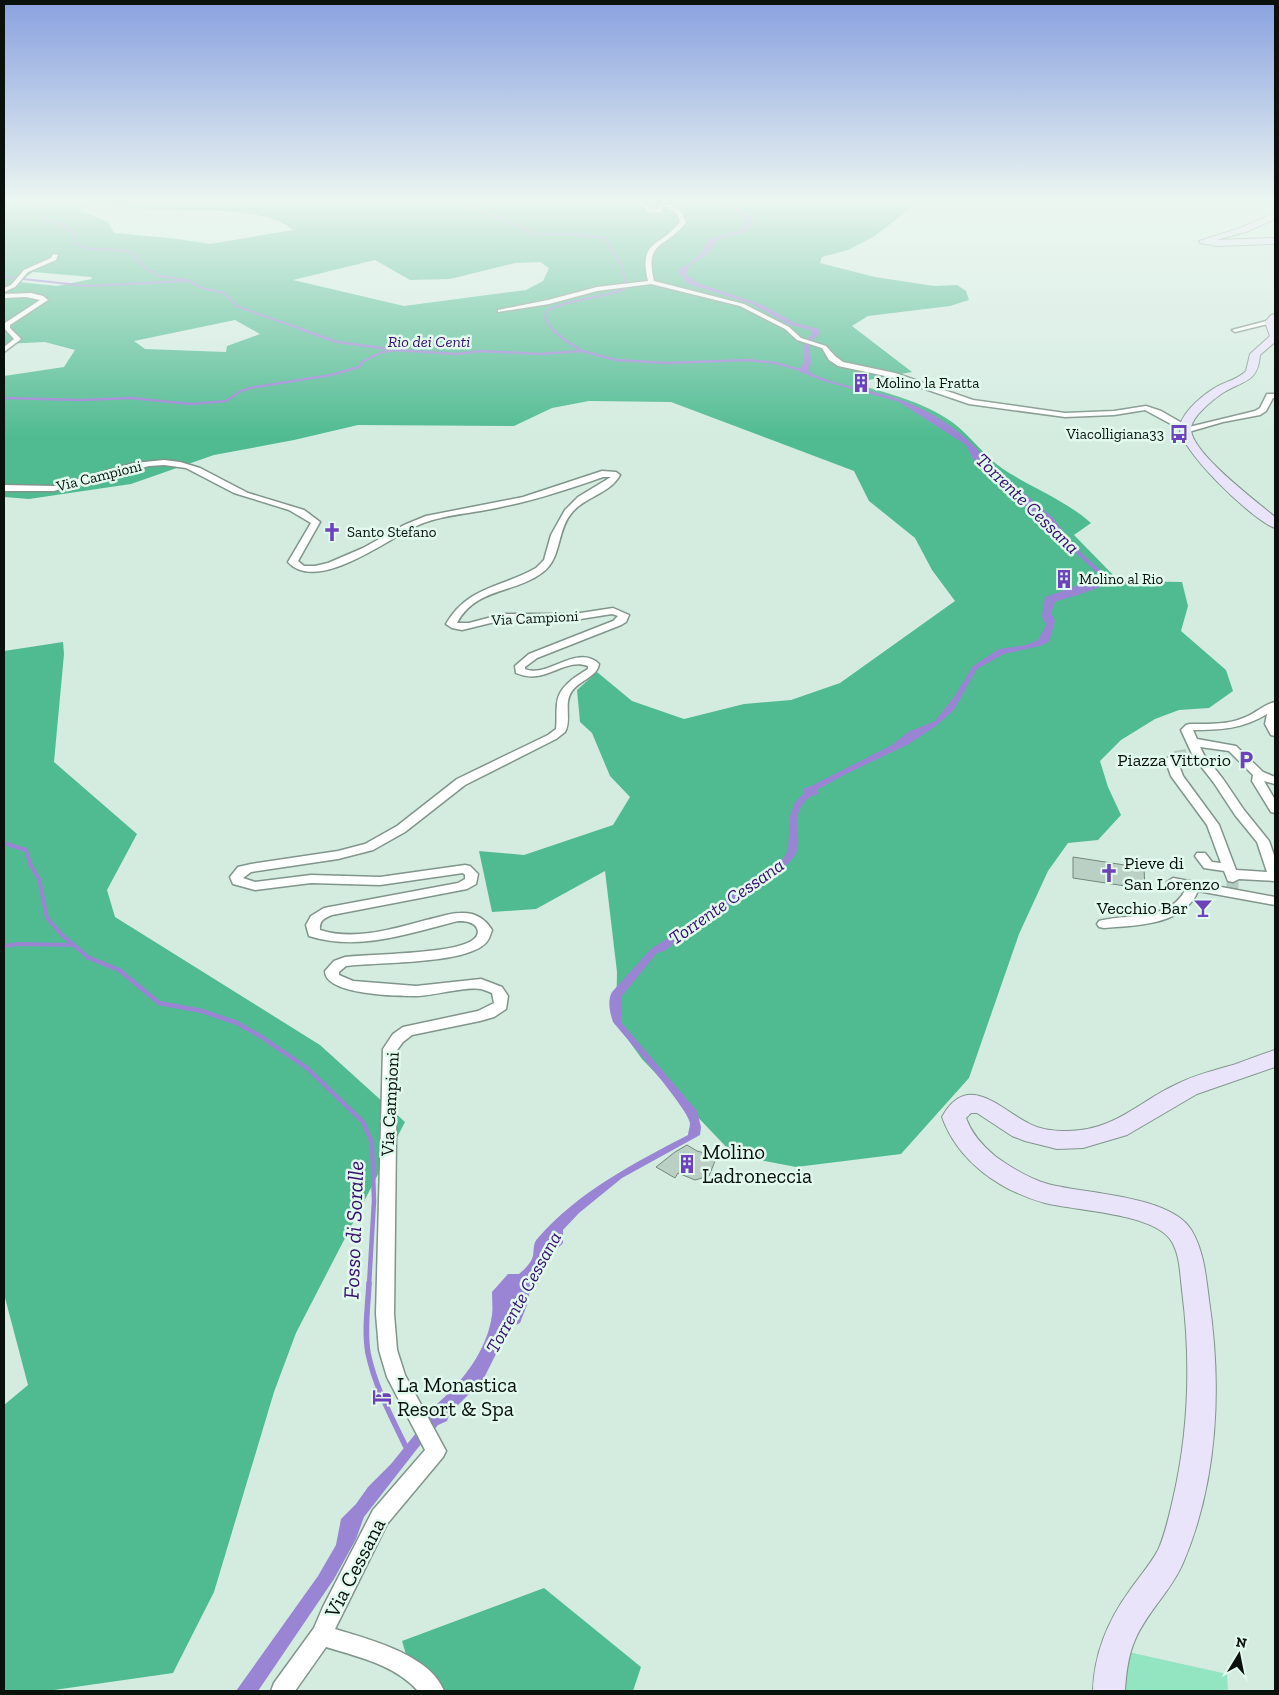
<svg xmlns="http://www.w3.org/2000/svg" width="1279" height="1695" font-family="'Zilla Slab',serif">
<rect width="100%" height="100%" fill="#d4ece0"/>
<polygon fill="#93e4c0" points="1124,1651 1227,1674 1228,1691 1125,1691"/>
<g fill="#50bb91" fill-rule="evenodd">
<path d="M4 200H944L918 203 873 237 848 250 822 257 820 263 875 277 934 286 957 285 966 291 969 300 950 306 868 316 852 326 912 372 852 383C887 393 922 401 952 422 970 435 985 457 1003 469 1032 488 1065 500 1091 523L1074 535 1119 581 1182 582 1188 606 1181 631 1226 670 1233 691 1209 708 1179 710 1155 719 1121 740 1100 761 1108 787 1121 815 1098 840 1068 843 1048 871 1019 934 969 1078 901 1154 796 1167 734 1155 642 1059 616 1023 617 972 605 871 536 909 492 912 479 851 524 855 613 825 630 797 610 776 592 733 580 722 577 690 597 672 632 701 684 719 744 704 791 700 840 683 955 601 932 570 915 538 869 501 854 471 671 402 589 401 552 408 514 426 358 425 294 440 214 455 131 484 29 499 4 497V376L64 367 75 350 45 342 4 344ZM95 204C119 206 144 209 168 210 205 212 263 206 293 230L210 244 178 239 114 233 108 222 79 210ZM375 260 410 280 450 279 515 263 540 262 549 268 543 281 526 290 404 306 293 280ZM33 272 91 277 92 279 57 286 19 282ZM235 320 260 334 227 346 226 352 145 349 134 341Z"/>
<polygon points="63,642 64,654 54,762 137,834 107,890 115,917 320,1045 405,1122 296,1333 274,1392 214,1592 173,1673 47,1691 4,1691 4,1405 28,1385 4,1294 4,651"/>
<polygon points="544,1588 641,1667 633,1691 417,1691 402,1641"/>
</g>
<path fill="#9a84d4" d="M726 200H732L737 207 753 218 754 221 744 232 717 240 708 254 689 266 686 275 700 284 761 304 795 323 819 329 820 334 809 343 811 362 809 372C833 384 860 388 886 395 925 406 965 431 990 464L1053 518 1074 546 1110 579C1103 590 1068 597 1055 602L1051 613 1055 621 1049 642 1040 646 1004 654 977 669 954 710 936 726 909 744 846 774 817 790 819 794C809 797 807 798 801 807 791 825 803 839 796 853 795 856 791 860 789 863L664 951 657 953 622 996 621 1022 697 1111 701 1127 700 1135 622 1178 579 1213 563 1230V1243L553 1253 539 1282 529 1294 527 1305 520 1323 509 1328 483 1380 450 1413 447 1421 438 1425 417 1449 364 1517 356 1539 334 1579 258 1691H236L318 1576 336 1545 341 1519 356 1504 368 1487 391 1464 433 1412 436 1405C462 1382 487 1351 492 1315 493 1308 492 1300 492 1292L508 1274H519C525 1269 531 1263 533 1256 534 1250 533 1242 538 1238 578 1192 634 1163 688 1135 688 1132 690 1127 690 1123 688 1108 626 1038 613 1022 610 1013 607 1001 612 992L651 949 725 901 745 884 760 876 783 859 788 850 790 816 795 802 804 793V788L809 787 892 745 908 732 935 721 954 697 973 666 999 649 1026 645 1038 640 1046 625 1042 616 1045 597 1099 578V575L1093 569 973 459 966 445 899 402 823 381 800 372V368L804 362V343L812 334 810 330 790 325 752 304 685 283V280L678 273 679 269 692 262 701 253 709 239 739 231 742 229 746 220Z"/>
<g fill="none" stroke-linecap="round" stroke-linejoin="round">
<g stroke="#9a84d4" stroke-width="2">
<path d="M41 200 38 206 41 210 40 218C55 223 75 224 75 243 92 253 110 248 129 251L146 268 159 276 187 280 202 288 224 293 236 306 304 330"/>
<polyline points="331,200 345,200"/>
<path d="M462 200 471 204 479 211 505 220 534 234H570L605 238 623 268 625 289C601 299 572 298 548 310L544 317 553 330"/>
<polyline points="4,277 88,286 184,281"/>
</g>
<g stroke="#9a84d4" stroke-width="2.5">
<polyline points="300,329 337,342 389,349"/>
<polyline points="552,329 566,341 582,351"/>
<polyline points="4,398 82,400 131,398 191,404 226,401 241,391 250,388 331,375 359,367 362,362 382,352 396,350 456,354 482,351 539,354 582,351 616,360 667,363 748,360 775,363 804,371"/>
</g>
<g stroke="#9a84d4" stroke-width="4">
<polyline points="4,843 26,850 30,864 39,879 47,918 62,935 89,958"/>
<polyline points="4,946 18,944 74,945"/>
</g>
<polyline stroke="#9a84d4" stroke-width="4.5" points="87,957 119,970 159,1003 202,1011 237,1023 260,1036 307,1068 363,1122 372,1143 374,1201 369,1285"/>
<path stroke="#9a84d4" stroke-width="5.5" d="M369 1283C368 1306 364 1330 368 1353 375 1387 392 1418 407 1449"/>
</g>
<g fill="#bad0c5" stroke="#71877c">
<polygon points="1073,857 1144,868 1145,889 1073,878"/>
<polygon points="687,1145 697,1151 708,1154 707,1159 715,1161 709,1176 695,1180 678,1173 675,1178 656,1167 675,1152"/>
</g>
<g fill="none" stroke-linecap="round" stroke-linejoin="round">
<g stroke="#b6cbc0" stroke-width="12" stroke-dasharray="12 6" stroke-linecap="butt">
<polyline points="1175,757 1192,754"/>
<polyline points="1232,893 1233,878"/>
</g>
<g stroke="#80958b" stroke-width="3">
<g id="street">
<path d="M629 200C639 200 645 202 651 209H657L658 205 670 204 681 212 686 222C666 249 644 240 654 281L744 304 789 327 801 338 826 346 835 356 843 362 895 373 973 400 1065 413 1114 411 1146 406 1161 411 1189 427 1255 411 1260 408 1267 394H1275V398H1273L1266 411 1260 415 1223 422 1185 433H1182V430L1145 410 1114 415 1065 417 969 404 890 377 838 366 829 360 822 348 797 340 785 329 740 306 651 284 597 291 549 304 498 312V310L548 300 597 287 648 281C638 239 660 248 680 222L677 214 667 207H663L662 212 649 213 642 206Z"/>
<polygon points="53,254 58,255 56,260 28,272 15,287 4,292 4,288 11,285 24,270 51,258"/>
<polygon points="31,293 43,296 48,300 10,325 10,328 21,339 4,352 4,347 14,339 4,328 5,323 40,300 26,297 4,298 4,294"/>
<polygon points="1270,320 1272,321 1272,323 1235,332 1232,330"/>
<path d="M164 460 180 462 200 468 248 493 304 510 320 522 298 561 304 566H315L328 563 363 548 404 525 426 516 523 497 602 471 616 472 620 475C610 494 583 497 570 515 557 532 561 559 543 572 515 594 476 587 457 623H469L503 614H574L613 608 629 615 626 622 621 625 537 658 525 667V669C547 679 577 643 599 664 597 677 580 680 572 691 563 703 572 720 565 732L556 739 465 785 405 832 373 850 338 859 251 872 243 878 255 882 311 875 380 877 465 865 470 866 478 874 476 884 467 889 332 915C324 918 319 921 320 930 354 941 393 929 426 920 437 918 449 913 460 913 474 912 485 918 492 930 490 936 488 943 482 946 457 964 380 962 346 966L339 972V975L353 981 416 986 481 979 502 987 508 996 506 1009 494 1017 480 1021 412 1035 403 1042 397 1050 394 1314 397 1350 405 1375 446 1451 443 1457 387 1524 335 1629C368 1639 431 1655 444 1691H418C395 1665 359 1657 326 1647L295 1691H271L274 1683 314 1628 323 1607 373 1510 425 1450 387 1377 379 1350 376 1314 383 1049 393 1034 403 1027 478 1011 494 1003 492 993C489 992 485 990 481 989 466 986 433 996 416 996 397 996 325 995 325 971L334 961 345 957C371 954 458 954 474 939 477 937 477 935 478 932 477 922 466 921 458 921 409 933 359 952 309 936L306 925 311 916 324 908 458 883 465 879V875L463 873 380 885 311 883 255 890 233 884 230 877 238 867 251 864 338 851 365 844 397 826 457 779 548 735 556 729C557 720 556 712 557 704 558 687 575 677 588 669V666C564 657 545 686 516 673L515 666 529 654 613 621 618 616 612 614 574 620H503L462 630 452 628 446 624C468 586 501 588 536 568L544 560 551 535 565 510 578 497 611 477H603C569 489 536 500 501 507 471 514 440 514 412 528 384 542 316 593 288 562L311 523 289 510 234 493 186 468 164 465 149 466 54 491H4V485L54 486 134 463Z"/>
<path d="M1275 702V736L1271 735 1265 724 1267 714C1242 729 1221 730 1193 730L1197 739 1236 746 1263 772 1275 777V784L1264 781 1275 800V813L1271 812 1252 781 1253 775 1229 751 1200 747 1204 755 1223 779 1244 810 1269 841 1275 858V881L1239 879 1233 882 1228 881 1224 871 1204 868 1195 856 1197 853H1205L1212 862 1221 863 1207 825 1171 776 1165 759 1175 754 1181 757 1177 760 1183 776 1219 825 1236 870 1267 872 1257 842 1235 815 1214 783 1193 756 1181 730 1186 725 1190 724C1211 724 1231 725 1250 715 1258 711 1266 704 1275 702Z"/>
<path d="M1173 878 1275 897V905L1198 891C1183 926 1136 925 1104 928L1099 927 1097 924 1099 921C1128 913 1171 922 1186 888L1168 885 1167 882Z"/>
</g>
</g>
<g stroke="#80958b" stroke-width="2">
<g id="secondary">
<polygon points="1263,200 1275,202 1275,207"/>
<polygon points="1275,213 1275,219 1246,232 1216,240 1275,238 1275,244 1217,246 1200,243 1199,241 1240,228"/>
<path d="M1275 314V342L1260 355C1258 381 1246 380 1226 391 1216 397 1190 417 1191 430 1193 454 1256 501 1275 517V528C1256 523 1174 446 1180 425 1185 409 1205 393 1220 385 1229 381 1239 378 1246 371L1250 354 1270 336 1265 322 1271 315Z"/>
<path d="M1275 1050V1067L1197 1094 1127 1135 1083 1148 1057 1149 1025 1141 1012 1136 977 1113H971L966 1118C972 1134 982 1145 995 1156 1010 1167 1030 1179 1048 1184 1085 1194 1172 1195 1192 1231 1204 1252 1206 1276 1209 1300 1222 1386 1218 1482 1183 1563 1171 1591 1147 1612 1135 1640 1128 1656 1126 1674 1125 1691H1093C1094 1654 1108 1620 1130 1590 1139 1577 1150 1565 1158 1550 1165 1535 1169 1516 1173 1499 1189 1430 1191 1360 1182 1290 1180 1274 1180 1256 1172 1242 1156 1213 1076 1211 1045 1203 1001 1191 958 1162 942 1117 967 1071 999 1108 1028 1123 1040 1130 1055 1131 1068 1131 1115 1130 1137 1103 1175 1085 1194 1075 1215 1070 1236 1064 1249 1059 1262 1054 1275 1050Z"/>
</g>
</g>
<use href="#street" fill="#fff" fill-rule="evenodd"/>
<use href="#secondary" fill="#e9e4fa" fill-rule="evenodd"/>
</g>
<linearGradient id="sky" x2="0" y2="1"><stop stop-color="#89a1e0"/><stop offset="0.46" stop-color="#ecf6f1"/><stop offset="1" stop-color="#ecf6f1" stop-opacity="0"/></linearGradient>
<rect width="1279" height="437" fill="url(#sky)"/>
<defs>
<g id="building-bare" transform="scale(1.5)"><path d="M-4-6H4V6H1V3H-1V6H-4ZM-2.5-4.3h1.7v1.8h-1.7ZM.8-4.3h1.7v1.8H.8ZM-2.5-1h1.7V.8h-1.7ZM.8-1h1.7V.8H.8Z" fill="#6d43bb" stroke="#e2f9ed" stroke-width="2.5" paint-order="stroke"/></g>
<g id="bus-bare" transform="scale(1.5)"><path d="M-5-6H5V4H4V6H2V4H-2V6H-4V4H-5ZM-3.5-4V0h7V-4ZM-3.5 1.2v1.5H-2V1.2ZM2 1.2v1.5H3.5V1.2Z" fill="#6d43bb" stroke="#e2f9ed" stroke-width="2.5" paint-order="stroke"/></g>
<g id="church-bare" transform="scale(1.5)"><path d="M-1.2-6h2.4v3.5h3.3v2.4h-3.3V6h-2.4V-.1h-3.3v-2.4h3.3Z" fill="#6d43bb" stroke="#e2f9ed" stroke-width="2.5" paint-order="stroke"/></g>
<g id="parking-bare" transform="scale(1.5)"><path d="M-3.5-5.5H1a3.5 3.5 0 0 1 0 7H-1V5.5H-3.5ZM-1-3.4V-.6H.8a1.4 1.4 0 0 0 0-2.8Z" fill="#6d43bb" stroke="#e2f9ed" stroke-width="2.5" paint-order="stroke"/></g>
<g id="bar-bare" transform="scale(1.5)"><path d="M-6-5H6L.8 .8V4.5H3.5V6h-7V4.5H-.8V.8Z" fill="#6d43bb" stroke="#e2f9ed" stroke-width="2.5" paint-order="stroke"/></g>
<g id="hotel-bare" transform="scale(1.5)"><path d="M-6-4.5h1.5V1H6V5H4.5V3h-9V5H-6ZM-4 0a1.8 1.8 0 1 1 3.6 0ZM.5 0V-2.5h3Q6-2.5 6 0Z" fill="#6d43bb" stroke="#e2f9ed" stroke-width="2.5" paint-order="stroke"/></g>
</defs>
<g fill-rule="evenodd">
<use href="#building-bare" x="861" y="383"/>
<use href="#bus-bare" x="1179" y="434"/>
<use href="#church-bare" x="332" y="532"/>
<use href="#building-bare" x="1064" y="579"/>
<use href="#parking-bare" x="1246" y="760"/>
<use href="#church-bare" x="1109" y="873"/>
<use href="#bar-bare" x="1203" y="908"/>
<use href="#building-bare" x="687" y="1164"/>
<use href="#hotel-bare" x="382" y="1397"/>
</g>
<g text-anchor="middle" stroke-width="5" stroke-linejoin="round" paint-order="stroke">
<g font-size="15" fill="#09110d" stroke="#e2f9ed" text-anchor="start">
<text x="876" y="388">Molino la Fratta</text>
<text x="1164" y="439" text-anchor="end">Viacolligiana33</text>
<text x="347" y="537">Santo Stefano</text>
<text x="1079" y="584">Molino al Rio</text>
</g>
<g font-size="15" fill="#09110d" stroke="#e2f9ed">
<text transform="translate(99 476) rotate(-14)" y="5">Via Campioni</text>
<text transform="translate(535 618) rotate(-3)" y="5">Via Campioni</text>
</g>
<g font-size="16" font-style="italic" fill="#380f6f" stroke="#e2f9ed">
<text x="429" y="347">Rio dei Centi</text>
</g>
<g font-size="18" fill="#09110d" stroke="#e2f9ed" text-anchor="end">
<text x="1231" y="766">Piazza Vittorio</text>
<text x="1124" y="869" text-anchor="start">Pieve di<tspan x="1124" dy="21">San Lorenzo</tspan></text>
<text x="1188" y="914">Vecchio Bar</text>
</g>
<g font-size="18" fill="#09110d" stroke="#e2f9ed">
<text transform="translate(390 1104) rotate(-87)" y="6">Via Campioni</text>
</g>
<g font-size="19" font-style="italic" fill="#380f6f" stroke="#e2f9ed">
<text transform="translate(1028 503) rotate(44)" y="7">Torrente Cessana</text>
<text transform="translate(726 901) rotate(-35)" y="7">Torrente Cessana</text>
<text transform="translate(523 1292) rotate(-61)" y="7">Torrente Cessana</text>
</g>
<g font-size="21" fill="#09110d" stroke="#e2f9ed" text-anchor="start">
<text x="702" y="1159">Molino<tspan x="702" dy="24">Ladroneccia</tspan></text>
<text x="397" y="1392">La Monastica<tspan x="397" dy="24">Resort &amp; Spa</tspan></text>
</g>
<g font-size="21" fill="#09110d" stroke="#e2f9ed">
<text transform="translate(355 1568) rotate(-63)" y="7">Via Cessana</text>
</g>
<g font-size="22" font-style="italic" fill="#380f6f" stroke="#e2f9ed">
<text transform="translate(353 1230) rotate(-88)" y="8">Fosso di Soralle</text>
</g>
</g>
<rect width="1279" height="1695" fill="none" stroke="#09110d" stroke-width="10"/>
<g transform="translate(1239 1655) rotate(10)" stroke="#e2f9ed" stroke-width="4" paint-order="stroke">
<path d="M0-4L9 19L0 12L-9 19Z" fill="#09110d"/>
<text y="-8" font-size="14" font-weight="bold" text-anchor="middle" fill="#09110d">N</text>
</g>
</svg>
